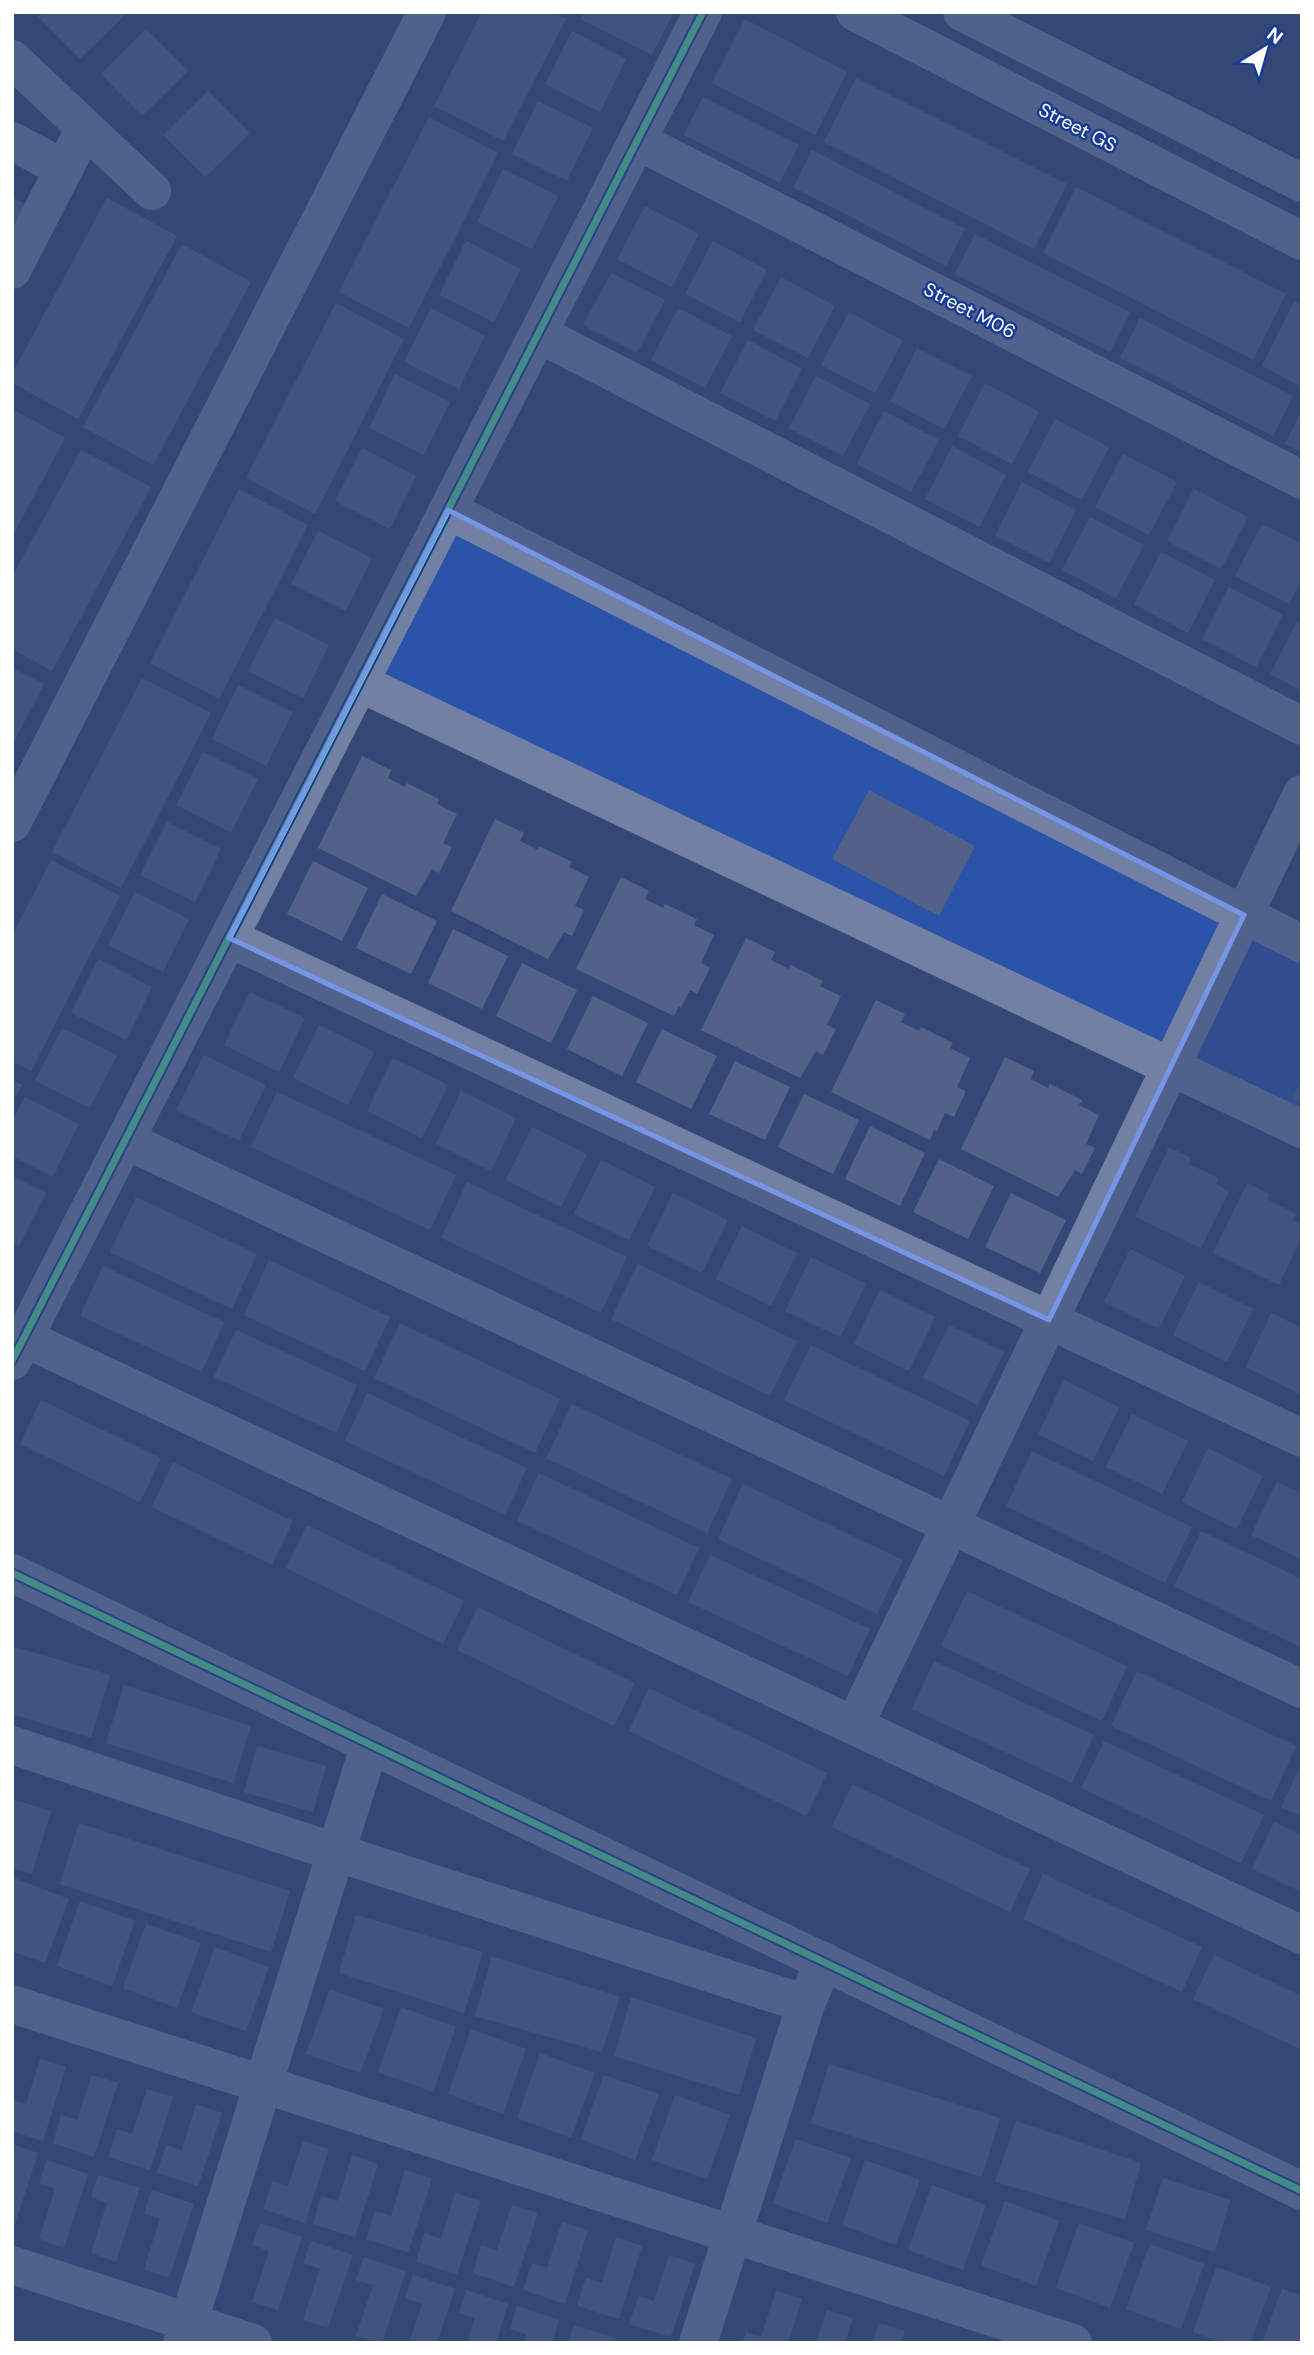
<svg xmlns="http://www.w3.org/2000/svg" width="1314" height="2355" font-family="'DM Sans',sans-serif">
<rect width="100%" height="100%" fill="#344878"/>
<polygon fill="#2b53aa" points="448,510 1302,944 1302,1129 360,683"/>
<g fill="#516187">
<polygon points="43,12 124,12 126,14 80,59 38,17"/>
<polygon points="482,12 553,12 566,19 503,141 434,106"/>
<polygon points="584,12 674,12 652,55 580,19"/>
<polygon points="745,19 847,72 815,135 712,83"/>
<polygon points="146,29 188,71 142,116 101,74"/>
<polygon points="572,31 626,59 600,112 545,84"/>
<polygon points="856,78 1067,184 1034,249 824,142"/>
<polygon points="208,91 250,133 205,177 163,135"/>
<polygon points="703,97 799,145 780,183 684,135"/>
<polygon points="538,101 593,128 567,181 512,154"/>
<polygon points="429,117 498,153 409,328 339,292"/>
<polygon points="812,150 965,229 946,266 793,187"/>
<polygon points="503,169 558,196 532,249 477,222"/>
<polygon points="1076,187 1286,294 1253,360 1043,253"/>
<polygon points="12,197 28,205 12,235"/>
<polygon points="107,198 177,236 78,419 12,383 12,374"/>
<polygon points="645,206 699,234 672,287 617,259"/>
<polygon points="975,234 1130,312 1110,352 955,274"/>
<polygon points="466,241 521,269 494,322 439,295"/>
<polygon points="713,241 767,270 740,322 685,294"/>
<polygon points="182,244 251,282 153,465 83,427"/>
<polygon points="611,273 665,300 637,353 583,325"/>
<polygon points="781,277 835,306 808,358 753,330"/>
<polygon points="1294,301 1302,305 1302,387 1262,366"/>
<polygon points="336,303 404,339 315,514 246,478"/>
<polygon points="431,308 485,336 459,389 404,362"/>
<polygon points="678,308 732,336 705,388 651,360"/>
<polygon points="849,312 903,341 875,393 821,365"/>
<polygon points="1140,318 1293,396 1273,436 1120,358"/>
<polygon points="748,340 802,369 775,421 720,393"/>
<polygon points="917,348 972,376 944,429 890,401"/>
<polygon points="395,374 450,402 424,455 369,428"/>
<polygon points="816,376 870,404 843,456 789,428"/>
<polygon points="985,383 1039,412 1012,464 958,436"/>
<polygon points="12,409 65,438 12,537"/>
<polygon points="1302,410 1302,452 1285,444"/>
<polygon points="884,411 939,440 911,492 857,464"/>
<polygon points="1055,419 1109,447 1082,500 1028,472"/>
<polygon points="952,446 1006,475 979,527 925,499"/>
<polygon points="362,448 416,476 390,529 335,501"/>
<polygon points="81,450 151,487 52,671 12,649 12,577"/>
<polygon points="1123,454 1177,482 1149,535 1095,507"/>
<polygon points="1022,482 1076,510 1049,563 995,535"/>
<polygon points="239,489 308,525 219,699 150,663"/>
<polygon points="1194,489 1248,517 1221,569 1167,541"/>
<polygon points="1090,517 1144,545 1116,598 1062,570"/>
<polygon points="1262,524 1302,544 1302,579 1289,604 1235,576"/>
<polygon points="318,531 372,558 346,611 291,584"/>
<polygon points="1161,552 1215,580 1188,633 1134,604"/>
<polygon points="1229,587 1283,615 1256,667 1202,639"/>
<polygon points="275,618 329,645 303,698 248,671"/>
<polygon points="1297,622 1302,624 1302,691 1270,674"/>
<polygon points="12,668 44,684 12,746"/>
<polygon points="142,678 211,713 121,888 52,852"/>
<polygon points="238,685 293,712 266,766 212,739"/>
<polygon points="203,752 258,779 231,833 176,805"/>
<polygon points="362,756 391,770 388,778 405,787 407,783 439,799 437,804 457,814 443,843 452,847 439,873 432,869 416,896 318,848"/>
<polygon points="869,790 975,846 939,916 832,859"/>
<polygon points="495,819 524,833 520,841 538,850 539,846 572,862 569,867 589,877 575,906 584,910 572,936 564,932 548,959 451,911"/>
<polygon points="167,822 221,849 195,902 140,875"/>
<polygon points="51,860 120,896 31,1071 12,1061 12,936"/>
<polygon points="313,861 368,888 342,941 287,914"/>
<polygon points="621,877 649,891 645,899 663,908 665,904 697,919 694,925 714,935 701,963 710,968 697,994 690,990 681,1008 679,1006 674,1016 576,969"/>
<polygon points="135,892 189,919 163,972 108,945"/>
<polygon points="382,894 437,921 411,974 356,948"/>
<polygon points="453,929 508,956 482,1009 428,983"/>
<polygon points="746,938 775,952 771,960 789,969 791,965 823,981 820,986 841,996 827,1025 836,1029 823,1055 816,1051 800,1078 701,1030"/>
<polygon points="98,959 152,987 126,1040 71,1013"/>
<polygon points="522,963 577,990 551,1043 496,1016"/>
<polygon points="250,992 305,1018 279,1072 224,1045"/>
<polygon points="593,996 648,1023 622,1076 567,1049"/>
<polygon points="876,1000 905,1014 901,1022 919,1031 921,1027 953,1043 950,1048 970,1058 957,1087 966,1091 954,1117 945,1113 937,1131 934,1130 930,1140 831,1092"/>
<polygon points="319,1025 374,1052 348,1105 293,1078"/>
<polygon points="62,1028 117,1055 90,1108 35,1081"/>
<polygon points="662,1029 717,1056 691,1109 636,1082"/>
<polygon points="204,1055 266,1085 239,1141 176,1110"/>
<polygon points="1005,1057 1034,1071 1031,1079 1048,1088 1050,1084 1082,1100 1079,1105 1099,1115 1086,1144 1095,1148 1082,1174 1075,1170 1058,1197 961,1149"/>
<polygon points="393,1058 448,1085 422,1138 367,1111"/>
<polygon points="735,1061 790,1087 765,1140 709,1114"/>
<polygon points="1302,1079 1302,1103 1292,1098"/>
<polygon points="12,1080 22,1085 12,1103"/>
<polygon points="461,1091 516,1118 491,1171 436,1144"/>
<polygon points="277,1092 456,1175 430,1230 251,1147"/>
<polygon points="804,1094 859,1120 833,1174 778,1147"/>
<polygon points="25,1097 79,1124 53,1177 12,1156 12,1122"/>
<polygon points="870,1126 925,1153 900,1206 845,1179"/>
<polygon points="532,1127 587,1154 561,1207 506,1180"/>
<polygon points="1169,1147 1191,1158 1189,1164 1218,1178 1216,1184 1229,1191 1201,1248 1135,1217"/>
<polygon points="939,1159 994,1186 968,1239 913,1212"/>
<polygon points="601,1160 655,1187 629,1240 574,1214"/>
<polygon points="12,1176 46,1193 19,1246 12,1242"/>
<polygon points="467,1182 627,1257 601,1313 441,1238"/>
<polygon points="1247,1183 1269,1194 1267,1199 1296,1214 1293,1220 1302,1224 1302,1236 1279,1285 1213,1253"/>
<polygon points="673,1193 728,1220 702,1273 647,1246"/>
<polygon points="1011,1193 1066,1220 1040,1273 985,1247"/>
<polygon points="136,1197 257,1254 232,1309 110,1252"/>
<polygon points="742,1226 797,1253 771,1306 716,1279"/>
<polygon points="1130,1249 1185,1276 1159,1329 1104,1302"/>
<polygon points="811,1257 866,1284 840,1337 785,1311"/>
<polygon points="269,1260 390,1317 365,1371 244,1315"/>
<polygon points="638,1264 797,1341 770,1396 611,1319"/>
<polygon points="103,1266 224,1322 202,1372 80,1316"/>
<polygon points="1199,1282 1253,1309 1227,1362 1173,1335"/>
<polygon points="880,1290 935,1317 909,1371 854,1344"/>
<polygon points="1271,1313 1302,1328 1300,1394 1246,1367"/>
<polygon points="400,1323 560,1399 535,1453 374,1378"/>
<polygon points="949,1325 1004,1352 978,1405 923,1378"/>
<polygon points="236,1330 357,1385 336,1433 214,1377"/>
<polygon points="811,1345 970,1421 944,1476 784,1400"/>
<polygon points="1064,1380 1119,1407 1093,1461 1038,1434"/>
<polygon points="367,1393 527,1468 505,1515 345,1441"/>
<polygon points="41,1400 161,1458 140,1502 20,1444"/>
<polygon points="572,1404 732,1479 707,1533 546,1458"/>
<polygon points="1132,1414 1188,1441 1162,1494 1106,1467"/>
<polygon points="1208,1448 1263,1476 1237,1529 1182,1502"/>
<polygon points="1032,1451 1192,1527 1165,1583 1006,1506"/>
<polygon points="173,1462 293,1521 272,1565 152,1507"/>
<polygon points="539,1473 699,1548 677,1595 517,1521"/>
<polygon points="1277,1482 1302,1494 1302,1560 1251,1535"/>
<polygon points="743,1484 903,1560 877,1614 718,1539"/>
<polygon points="307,1525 464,1601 443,1644 286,1568"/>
<polygon points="1201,1531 1302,1579 1302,1648 1174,1586"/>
<polygon points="710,1555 870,1629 848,1676 688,1602"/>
<polygon points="967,1591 1127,1666 1102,1721 941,1646"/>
<polygon points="478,1607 635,1683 614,1726 457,1650"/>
<polygon points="12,1646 110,1675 91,1738 12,1714"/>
<polygon points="934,1661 1094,1735 1072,1783 912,1709"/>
<polygon points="1137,1671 1296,1746 1271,1801 1111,1726"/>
<polygon points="124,1685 251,1726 233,1783 106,1743"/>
<polygon points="649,1688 827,1773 806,1816 629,1731"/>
<polygon points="1104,1741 1264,1815 1241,1863 1081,1788"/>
<polygon points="257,1746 326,1766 313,1812 244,1792"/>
<polygon points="1302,1763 1302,1816 1281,1807"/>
<polygon points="852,1784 1030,1869 1010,1912 832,1827"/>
<polygon points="12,1799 51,1811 32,1874 12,1868"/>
<polygon points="1274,1822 1302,1835 1302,1892 1252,1869"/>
<polygon points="79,1823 290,1891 271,1952 60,1884"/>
<polygon points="1043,1874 1202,1947 1182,1992 1023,1919"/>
<polygon points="14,1878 69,1899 45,1963 12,1951"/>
<polygon points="80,1901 135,1921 112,1986 57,1966"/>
<polygon points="356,1915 483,1952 464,2013 339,1973"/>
<polygon points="146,1924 201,1943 177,2008 123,1988"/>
<polygon points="215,1947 269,1967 246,2031 191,2012"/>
<polygon points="1214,1955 1302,1996 1302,2050 1193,1999"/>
<polygon points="492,1956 620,1997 602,2052 475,2016"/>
<polygon points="330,1989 384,2009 360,2073 306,2054"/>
<polygon points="631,1997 756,2038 739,2095 614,2056"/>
<polygon points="401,2007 456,2027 433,2092 378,2072"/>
<polygon points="471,2029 526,2049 503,2114 448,2094"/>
<polygon points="540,2053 595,2073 571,2138 517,2118"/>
<polygon points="40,2059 66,2067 43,2141 12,2131 12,2100 26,2104"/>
<polygon points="829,2064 1000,2118 982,2177 811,2123"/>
<polygon points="92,2075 118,2083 94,2157 53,2143 61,2115 77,2120"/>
<polygon points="604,2075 659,2094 635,2160 581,2139"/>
<polygon points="147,2089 173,2097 150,2170 108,2157 117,2129 132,2134"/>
<polygon points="675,2095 730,2115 707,2179 652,2160"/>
<polygon points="196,2104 222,2113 198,2186 157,2173 166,2145 182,2150"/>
<polygon points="1016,2121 1141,2163 1125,2219 995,2182"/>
<polygon points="796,2139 851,2158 827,2223 773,2203"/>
<polygon points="303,2141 329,2149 305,2223 263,2209 273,2181 288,2186"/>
<polygon points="12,2144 38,2153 13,2230 12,2230"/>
<polygon points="352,2155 378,2164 355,2237 313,2224 321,2196 338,2201"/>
<polygon points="47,2160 88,2174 64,2248 39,2239 55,2189 39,2183"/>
<polygon points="865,2160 920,2180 896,2245 842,2225"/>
<polygon points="405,2170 432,2179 408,2252 366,2239 375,2211 391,2216"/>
<polygon points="98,2175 140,2188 116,2262 91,2253 107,2203 91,2197"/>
<polygon points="1163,2178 1230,2200 1215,2252 1146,2230"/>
<polygon points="932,2185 986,2205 963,2270 908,2250"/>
<polygon points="152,2190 194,2204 169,2278 144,2269 160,2218 144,2213"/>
<polygon points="455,2193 481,2201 457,2275 416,2261 425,2233 441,2239"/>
<polygon points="1005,2201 1059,2221 1036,2286 981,2265"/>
<polygon points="512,2205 538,2213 514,2287 473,2273 481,2245 497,2250"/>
<polygon points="562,2222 588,2230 565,2304 523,2290 532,2263 547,2268"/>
<polygon points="260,2223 302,2237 278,2310 252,2302 269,2251 252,2245"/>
<polygon points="1079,2223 1134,2243 1110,2308 1056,2288"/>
<polygon points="616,2237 642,2246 619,2319 577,2306 586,2278 602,2283"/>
<polygon points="311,2241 353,2255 328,2328 303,2320 320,2269 303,2263"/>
<polygon points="1150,2244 1204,2264 1181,2329 1126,2309"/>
<polygon points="669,2255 695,2264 671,2337 629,2324 639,2296 654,2301"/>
<polygon points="364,2257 406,2271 382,2343 356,2336 373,2285 356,2280"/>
<polygon points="1216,2267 1271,2287 1250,2343 1224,2343 1193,2332"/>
<polygon points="413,2275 455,2289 437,2343 409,2343 422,2304 405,2298"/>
<polygon points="1282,2289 1302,2296 1302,2343 1262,2343"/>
<polygon points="466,2290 508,2304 496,2343 467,2343 475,2318 459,2313"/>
<polygon points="776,2291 802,2299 788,2343 742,2343 746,2332 761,2337"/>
<polygon points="517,2306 559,2320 552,2343 523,2343 526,2334 510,2329"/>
<polygon points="827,2310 853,2318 845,2343 816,2343"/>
<polygon points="879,2323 905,2331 901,2343 872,2343"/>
<polygon points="574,2325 616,2338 614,2343 568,2343"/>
</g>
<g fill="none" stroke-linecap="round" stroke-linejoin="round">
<g stroke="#7281a3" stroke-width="38">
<polyline points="855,12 1302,241"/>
<polyline points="962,12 1302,183"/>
<polyline points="12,59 152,191"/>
<polyline points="12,141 64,169"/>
<polyline points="638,141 1302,480"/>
<polyline points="12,270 85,128"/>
<polyline points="539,334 1302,726"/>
<polyline points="448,510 1302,944"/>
<polyline points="360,683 1302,1129"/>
<polyline points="12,823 427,12"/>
<polyline points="229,938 1302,1438"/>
<polyline points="125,1140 1302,1689"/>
<polyline points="24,1338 1302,1935"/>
<polyline points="12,1361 703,12"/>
<polyline points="12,1573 1302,2191"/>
<polyline points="854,1726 1302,794"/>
<polyline points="12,1745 335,1852 806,2004 824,1961"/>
<polyline points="12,2004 1073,2343"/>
<polyline points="12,2265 253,2343"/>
<polyline points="182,2343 370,1744"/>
<polyline points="698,2343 806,2004"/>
</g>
<g stroke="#183c94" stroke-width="11">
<g id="cycleway">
<polyline points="12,1361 703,12"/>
<polyline points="12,1573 1302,2191"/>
</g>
</g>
<use href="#cycleway" stroke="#5adb95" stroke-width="7"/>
</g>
<path d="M0 0H1314V2355H0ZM448 510 1244 915 1049 1320 229 938Z" fill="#344878" fill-opacity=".55" fill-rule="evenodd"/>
<path fill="none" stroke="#7795e8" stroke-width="5" stroke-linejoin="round" d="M448 510 1244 915 1049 1320 229 938Z"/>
<g text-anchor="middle" stroke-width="5" stroke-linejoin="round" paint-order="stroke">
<g font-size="19" fill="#fff" stroke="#183c94">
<text transform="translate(1078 127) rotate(27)" y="7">Street GS</text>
<text transform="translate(970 310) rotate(27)" y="7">Street M06</text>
</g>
</g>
<rect width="1314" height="2355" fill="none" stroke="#ffffff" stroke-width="28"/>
<g transform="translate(1265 49) rotate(37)" stroke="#183c94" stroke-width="5" paint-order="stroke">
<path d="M0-5L12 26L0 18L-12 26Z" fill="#ffffff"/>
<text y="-10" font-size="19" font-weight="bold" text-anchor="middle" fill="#ffffff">N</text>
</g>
</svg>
